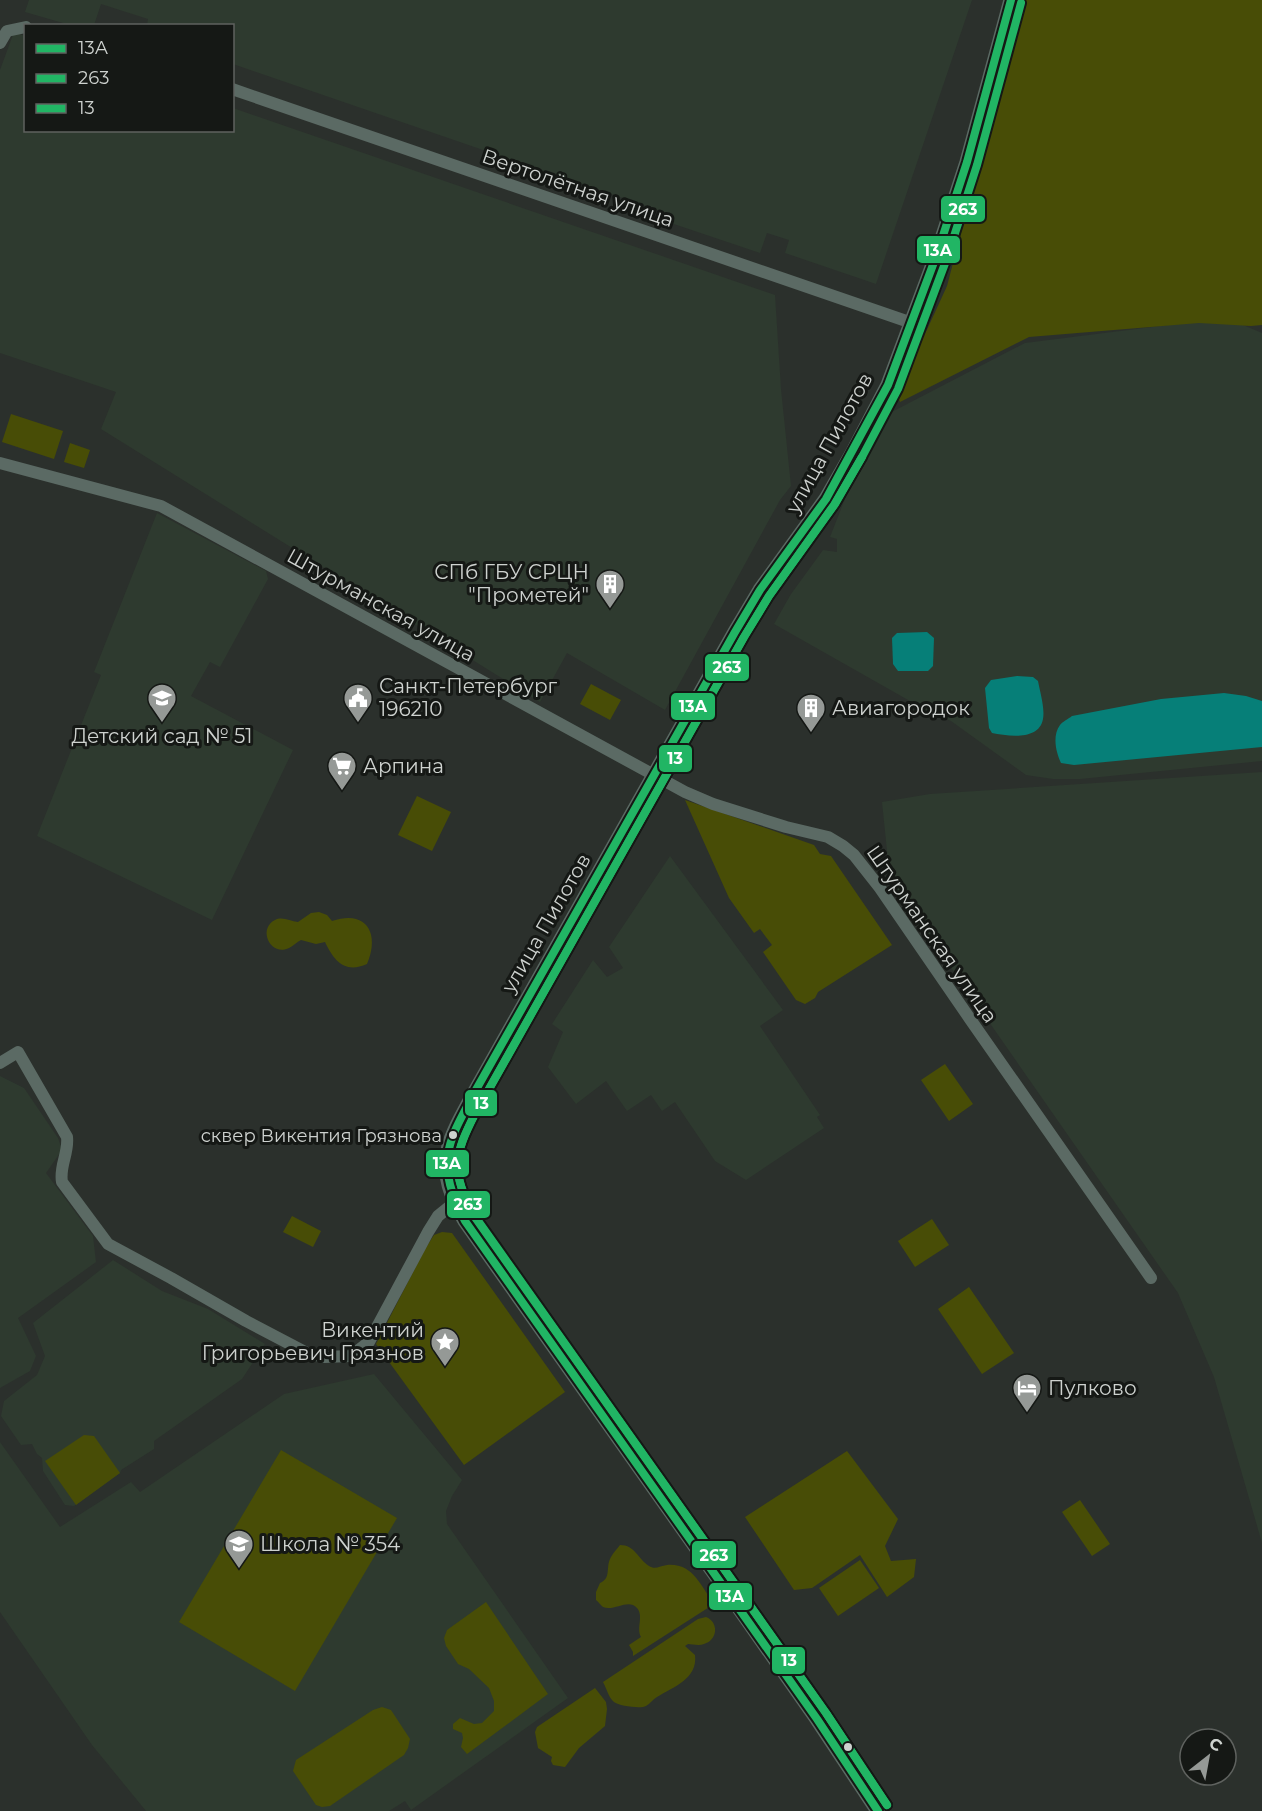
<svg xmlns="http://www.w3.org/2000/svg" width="1262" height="1811" font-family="Montserrat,sans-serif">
<rect width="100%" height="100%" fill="#2b302c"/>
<g fill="#2e3a2f">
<polygon points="29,0 972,0 876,284 785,253 789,240 767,233 760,253 656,218 658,210 233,64 232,26 147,25 148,19 101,4 94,25 70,25 25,12"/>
<polygon points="14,32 25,36 26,130 232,130 233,108 775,295 781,389 791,486 780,500 665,710 567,653 540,702 101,429 116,392 0,353 0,70"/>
<polygon points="1200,321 1243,325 1262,333 1262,761 1080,779 1053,779 1026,775 951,721 924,709 774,624 791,594 823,550 837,552 837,539 830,537 850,486 867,458 884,416 1025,343"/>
<polygon points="157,513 266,571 268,579 220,667 210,662 191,696 293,750 212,920 37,836 101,675 94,672"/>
<polygon points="1262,772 1262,1543 1214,1377 1178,1293 890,880 882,802 930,794"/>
<polygon points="670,856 783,1010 760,1026 820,1115 817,1117 824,1128 746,1180 715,1161 675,1102 662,1111 651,1095 627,1111 606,1081 576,1104 548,1067 563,1032 552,1024 593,960 607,977 623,968 609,947"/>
<polygon points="0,1076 24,1088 58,1138 62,1150 46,1173 93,1236 96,1262 18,1318 36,1356 30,1371 0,1388"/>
<polygon points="113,1260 162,1291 208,1309 265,1344 242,1379 154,1441 154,1449 121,1470 120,1473 74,1506 65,1505 43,1471 42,1458 37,1454 32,1444 21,1445 1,1416 4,1401 37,1375 45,1356 33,1323"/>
<polygon points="374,1374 462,1480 452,1496 446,1511 447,1524 568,1698 411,1810 405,1801 389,1811 146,1811 92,1745 0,1612 0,1442 60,1527 131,1482 140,1492 284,1394"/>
</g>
<g fill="#484d06">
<polygon points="1022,0 1262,0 1262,325 1251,326 1199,323 1029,337 900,402 897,395 947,286"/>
<polygon points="11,414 63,431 54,459 2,442"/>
<polygon points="70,443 90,450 84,468 64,462"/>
<polygon points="591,684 621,700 610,720 580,704"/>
<polygon points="417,796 451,812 432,851 398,835"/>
<polygon points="685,800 814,845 820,854 831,856 892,945 818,992 815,998 805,1004 796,1000 763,952 772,945 760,929 754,933 729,898"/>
<path d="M319 912 327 915 332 921C367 909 380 934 367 964 345 974 334 961 325 942L316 944 301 940C297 942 293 946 289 948 271 957 257 929 275 920 282 916 290 921 298 922L311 913Z"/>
<polygon points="945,1064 973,1104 949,1121 921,1080"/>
<polygon points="292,1216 321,1231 313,1247 283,1232"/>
<polygon points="932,1219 949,1245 915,1267 898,1241"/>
<polygon points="442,1232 452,1233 565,1392 464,1465 376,1344 425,1249 434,1235"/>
<polygon points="969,1287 1014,1353 982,1374 938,1309"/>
<polygon points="84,1435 94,1436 120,1473 76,1505 45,1461"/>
<polygon points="281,1450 397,1518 295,1691 179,1622"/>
<polygon points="847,1451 898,1519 885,1546 891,1561 916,1559 914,1577 887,1597 860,1555 812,1588 794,1590 745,1517"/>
<polygon points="1080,1500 1110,1544 1092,1556 1062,1512"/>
<path d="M620 1545C635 1545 638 1559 649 1566 655 1570 660 1566 667 1565 693 1563 700 1585 714 1604L633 1656V1652L629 1645 641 1637C636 1628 644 1616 637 1608 628 1598 614 1612 603 1607 600 1605 599 1602 596 1600V1592L600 1583C612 1578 605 1567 611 1557 613 1553 617 1549 620 1545Z"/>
<polygon points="860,1560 879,1588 838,1616 819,1588"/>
<polygon points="486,1602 548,1694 467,1754 461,1747 463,1738 462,1733 453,1729 453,1724 460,1718 474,1724 482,1723 494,1711 494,1701 489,1688 469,1669 458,1664 446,1646 444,1638 447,1630"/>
<path d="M706 1617C719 1622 718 1640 704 1644 699 1646 692 1644 688 1644L685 1646 695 1655C698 1679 673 1687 657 1697 653 1699 650 1704 646 1706 641 1709 619 1706 614 1702 608 1697 607 1689 603 1682L698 1619Z"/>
<polygon points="595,1688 606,1702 607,1709 605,1726 579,1748 565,1767 553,1765 551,1761 552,1757 538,1748 535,1732 537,1727"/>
<polygon points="382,1707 391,1710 410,1739 408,1748 404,1755 330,1806 322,1807 316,1805 293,1771 296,1760 373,1710"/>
</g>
<g fill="#067f78">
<polygon points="927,632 934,638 933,666 928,671 898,671 893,664 892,638 897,633"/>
<path d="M1017 676 1033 677 1038 681C1040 692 1045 708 1043 719 1039 741 1008 736 992 733L989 728 985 688 991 680Z"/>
<path d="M1224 693 1246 696 1262 701V747L1074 765 1061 763C1056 752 1052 736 1060 725 1062 722 1068 719 1072 716L1161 699Z"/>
</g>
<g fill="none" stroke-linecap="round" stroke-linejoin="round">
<g stroke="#5b6a64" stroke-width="12">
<polyline points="0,43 7,31 26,27"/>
<polyline points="232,89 912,323"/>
<polyline points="0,463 161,506 685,792 713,804 786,827 828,837 843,846 854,855 880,888 970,1019 1151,1278"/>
<path d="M0 1063 18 1052 67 1137C69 1153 59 1166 62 1182L108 1244 171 1278 246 1321 307 1353 324 1357 351 1356 369 1342 428 1232 438 1216 454 1203"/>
</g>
<path stroke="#5b6a64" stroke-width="15" d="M878 1811 817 1719 746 1618 465 1221C431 1162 448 1142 477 1088L735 632 760 590 826 499 853 452 888 385 937 254 967 162 1011 0"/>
<g stroke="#151815" stroke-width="12">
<path id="bus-1" d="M878 1811 817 1719 465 1221C434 1161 447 1144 477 1088L735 632 760 590 826 499 888 385 937 254 967 162 1011 0"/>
</g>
<g stroke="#151815" stroke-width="12">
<path id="bus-2" d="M887 1805 826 1713 474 1216C451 1171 453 1156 476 1112L744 637 769 596 835 504 862 457 898 389 947 258 977 165 1021 3"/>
</g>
<g stroke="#151815" stroke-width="12">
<path id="bus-3" d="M862 457 834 505 769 596 744 637 475 1114C453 1157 451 1172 474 1215L826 1713 887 1805"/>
</g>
<use href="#bus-1" stroke="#21b564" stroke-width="8"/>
<use href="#bus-2" stroke="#21b564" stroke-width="8"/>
<use href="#bus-3" stroke="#21b564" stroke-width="8"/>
</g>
<defs>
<g id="building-pin" transform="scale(1.5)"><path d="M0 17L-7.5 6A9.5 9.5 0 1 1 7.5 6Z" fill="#959996" stroke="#151815"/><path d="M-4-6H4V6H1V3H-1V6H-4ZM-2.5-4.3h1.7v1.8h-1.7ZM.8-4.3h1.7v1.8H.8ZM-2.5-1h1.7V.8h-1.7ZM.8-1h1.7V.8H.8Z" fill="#fff"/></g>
<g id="school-pin" transform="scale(1.5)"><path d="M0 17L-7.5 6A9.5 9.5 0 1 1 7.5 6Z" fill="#959996" stroke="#151815"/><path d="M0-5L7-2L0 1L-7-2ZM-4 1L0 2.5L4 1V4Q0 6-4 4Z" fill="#fff"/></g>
<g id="civic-pin" transform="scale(1.5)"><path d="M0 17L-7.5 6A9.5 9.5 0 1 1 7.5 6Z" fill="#959996" stroke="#151815"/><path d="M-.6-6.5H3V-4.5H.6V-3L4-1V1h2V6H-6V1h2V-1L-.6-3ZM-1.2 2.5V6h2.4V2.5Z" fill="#fff"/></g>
<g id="supermarket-pin" transform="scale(1.5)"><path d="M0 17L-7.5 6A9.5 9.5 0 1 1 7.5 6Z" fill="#959996" stroke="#151815"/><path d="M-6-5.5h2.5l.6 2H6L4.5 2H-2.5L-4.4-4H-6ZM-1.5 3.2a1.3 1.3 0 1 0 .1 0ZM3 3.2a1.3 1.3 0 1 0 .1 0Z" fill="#fff"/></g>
<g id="sight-pin" transform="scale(1.5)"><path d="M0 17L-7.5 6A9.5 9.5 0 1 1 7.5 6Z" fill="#959996" stroke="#151815"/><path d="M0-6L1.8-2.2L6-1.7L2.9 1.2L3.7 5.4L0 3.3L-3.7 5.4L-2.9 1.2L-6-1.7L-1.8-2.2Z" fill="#fff"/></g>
<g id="hotel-pin" transform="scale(1.5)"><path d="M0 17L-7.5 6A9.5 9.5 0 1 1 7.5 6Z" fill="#959996" stroke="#151815"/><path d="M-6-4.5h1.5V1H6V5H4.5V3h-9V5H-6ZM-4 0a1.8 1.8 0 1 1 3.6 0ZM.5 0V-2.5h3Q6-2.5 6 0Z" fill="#fff"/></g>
</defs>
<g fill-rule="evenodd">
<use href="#building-pin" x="610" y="584"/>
<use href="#school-pin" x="162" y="698"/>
<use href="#civic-pin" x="358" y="698"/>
<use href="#building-pin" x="811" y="708"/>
<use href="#supermarket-pin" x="342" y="766"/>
<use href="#sight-pin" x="445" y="1342"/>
<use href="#hotel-pin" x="1027" y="1388"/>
<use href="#school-pin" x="239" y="1544"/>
</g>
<g fill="#ced2cf" stroke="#151815" stroke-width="2">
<circle cx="453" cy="1135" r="5"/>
<circle cx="848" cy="1747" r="5"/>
</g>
<g text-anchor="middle" stroke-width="6" stroke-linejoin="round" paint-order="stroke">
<g font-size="18" fill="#ced2cf" stroke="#151815" text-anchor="end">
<text x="442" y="1142">сквер Викентия Грязнова</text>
</g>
<g font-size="20" fill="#ced2cf" stroke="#151815">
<text transform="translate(578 188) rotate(19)" y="7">Вертолётная улица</text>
<text transform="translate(829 443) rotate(-61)" y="7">улица Пилотов</text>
<text transform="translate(381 605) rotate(29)" y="7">Штурманская улица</text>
<text transform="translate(546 923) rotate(-60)" y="7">улица Пилотов</text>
<text transform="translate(932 934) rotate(55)" y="7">Штурманская улица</text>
</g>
<g font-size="20" fill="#ced2cf" stroke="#151815" text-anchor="start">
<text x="589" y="579" text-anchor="end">СПб ГБУ СРЦН<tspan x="589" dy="23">"Прометей"</tspan></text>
<text x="379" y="693">Санкт-Петербург<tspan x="379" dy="23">196210</tspan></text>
<text x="832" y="715">Авиагородок</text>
<text x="162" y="743" text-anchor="middle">Детский сад № 51</text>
<text x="363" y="773">Арпина</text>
<text x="424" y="1337" text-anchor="end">Викентий<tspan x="424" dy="23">Григорьевич Грязнов</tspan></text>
<text x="1048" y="1395">Пулково</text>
<text x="260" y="1551">Школа № 354</text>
</g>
</g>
<g stroke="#151815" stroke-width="2">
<rect x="940" y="195" width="46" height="28" rx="6" fill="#21b564"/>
<rect x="916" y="235" width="45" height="29" rx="6" fill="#21b564"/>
<rect x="704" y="653" width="46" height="29" rx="6" fill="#21b564"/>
<rect x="670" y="692" width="46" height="29" rx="6" fill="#21b564"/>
<rect x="658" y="744" width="35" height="29" rx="6" fill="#21b564"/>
<rect x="464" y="1089" width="34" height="28" rx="6" fill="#21b564"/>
<rect x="425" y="1149" width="45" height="29" rx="6" fill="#21b564"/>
<rect x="446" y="1190" width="45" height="29" rx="6" fill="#21b564"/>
<rect x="691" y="1540" width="46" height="29" rx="6" fill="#21b564"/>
<rect x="708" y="1582" width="45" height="29" rx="6" fill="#21b564"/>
<rect x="771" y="1646" width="35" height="29" rx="6" fill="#21b564"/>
</g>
<g font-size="16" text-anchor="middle" font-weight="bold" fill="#fff">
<text x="963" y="215">263</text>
<text x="938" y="256">13А</text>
<text x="727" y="673">263</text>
<text x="693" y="712">13А</text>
<text x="675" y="764">13</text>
<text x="481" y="1109">13</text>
<text x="447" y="1169">13А</text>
<text x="468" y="1210">263</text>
<text x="714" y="1561">263</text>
<text x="730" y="1602">13А</text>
<text x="789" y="1666">13</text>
</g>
<rect x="24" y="24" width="210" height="108" fill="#151815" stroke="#5f625f" stroke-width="1.5"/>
<rect x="36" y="44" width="30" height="9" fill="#21b564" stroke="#5f625f" stroke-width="1.5"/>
<text x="78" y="54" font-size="18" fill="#ced2cf">13А</text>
<rect x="36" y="74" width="30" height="9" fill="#21b564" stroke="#5f625f" stroke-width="1.5"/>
<text x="78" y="84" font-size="18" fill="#ced2cf">263</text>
<rect x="36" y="104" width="30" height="9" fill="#21b564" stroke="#5f625f" stroke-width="1.5"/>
<text x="78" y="114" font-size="18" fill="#ced2cf">13</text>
<g transform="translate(1208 1757) rotate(31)"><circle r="28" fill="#151815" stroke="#5f625f" stroke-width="1.5"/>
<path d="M0-4.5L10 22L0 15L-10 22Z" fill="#959996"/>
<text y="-9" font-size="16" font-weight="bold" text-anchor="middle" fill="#ced2cf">С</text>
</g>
</svg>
